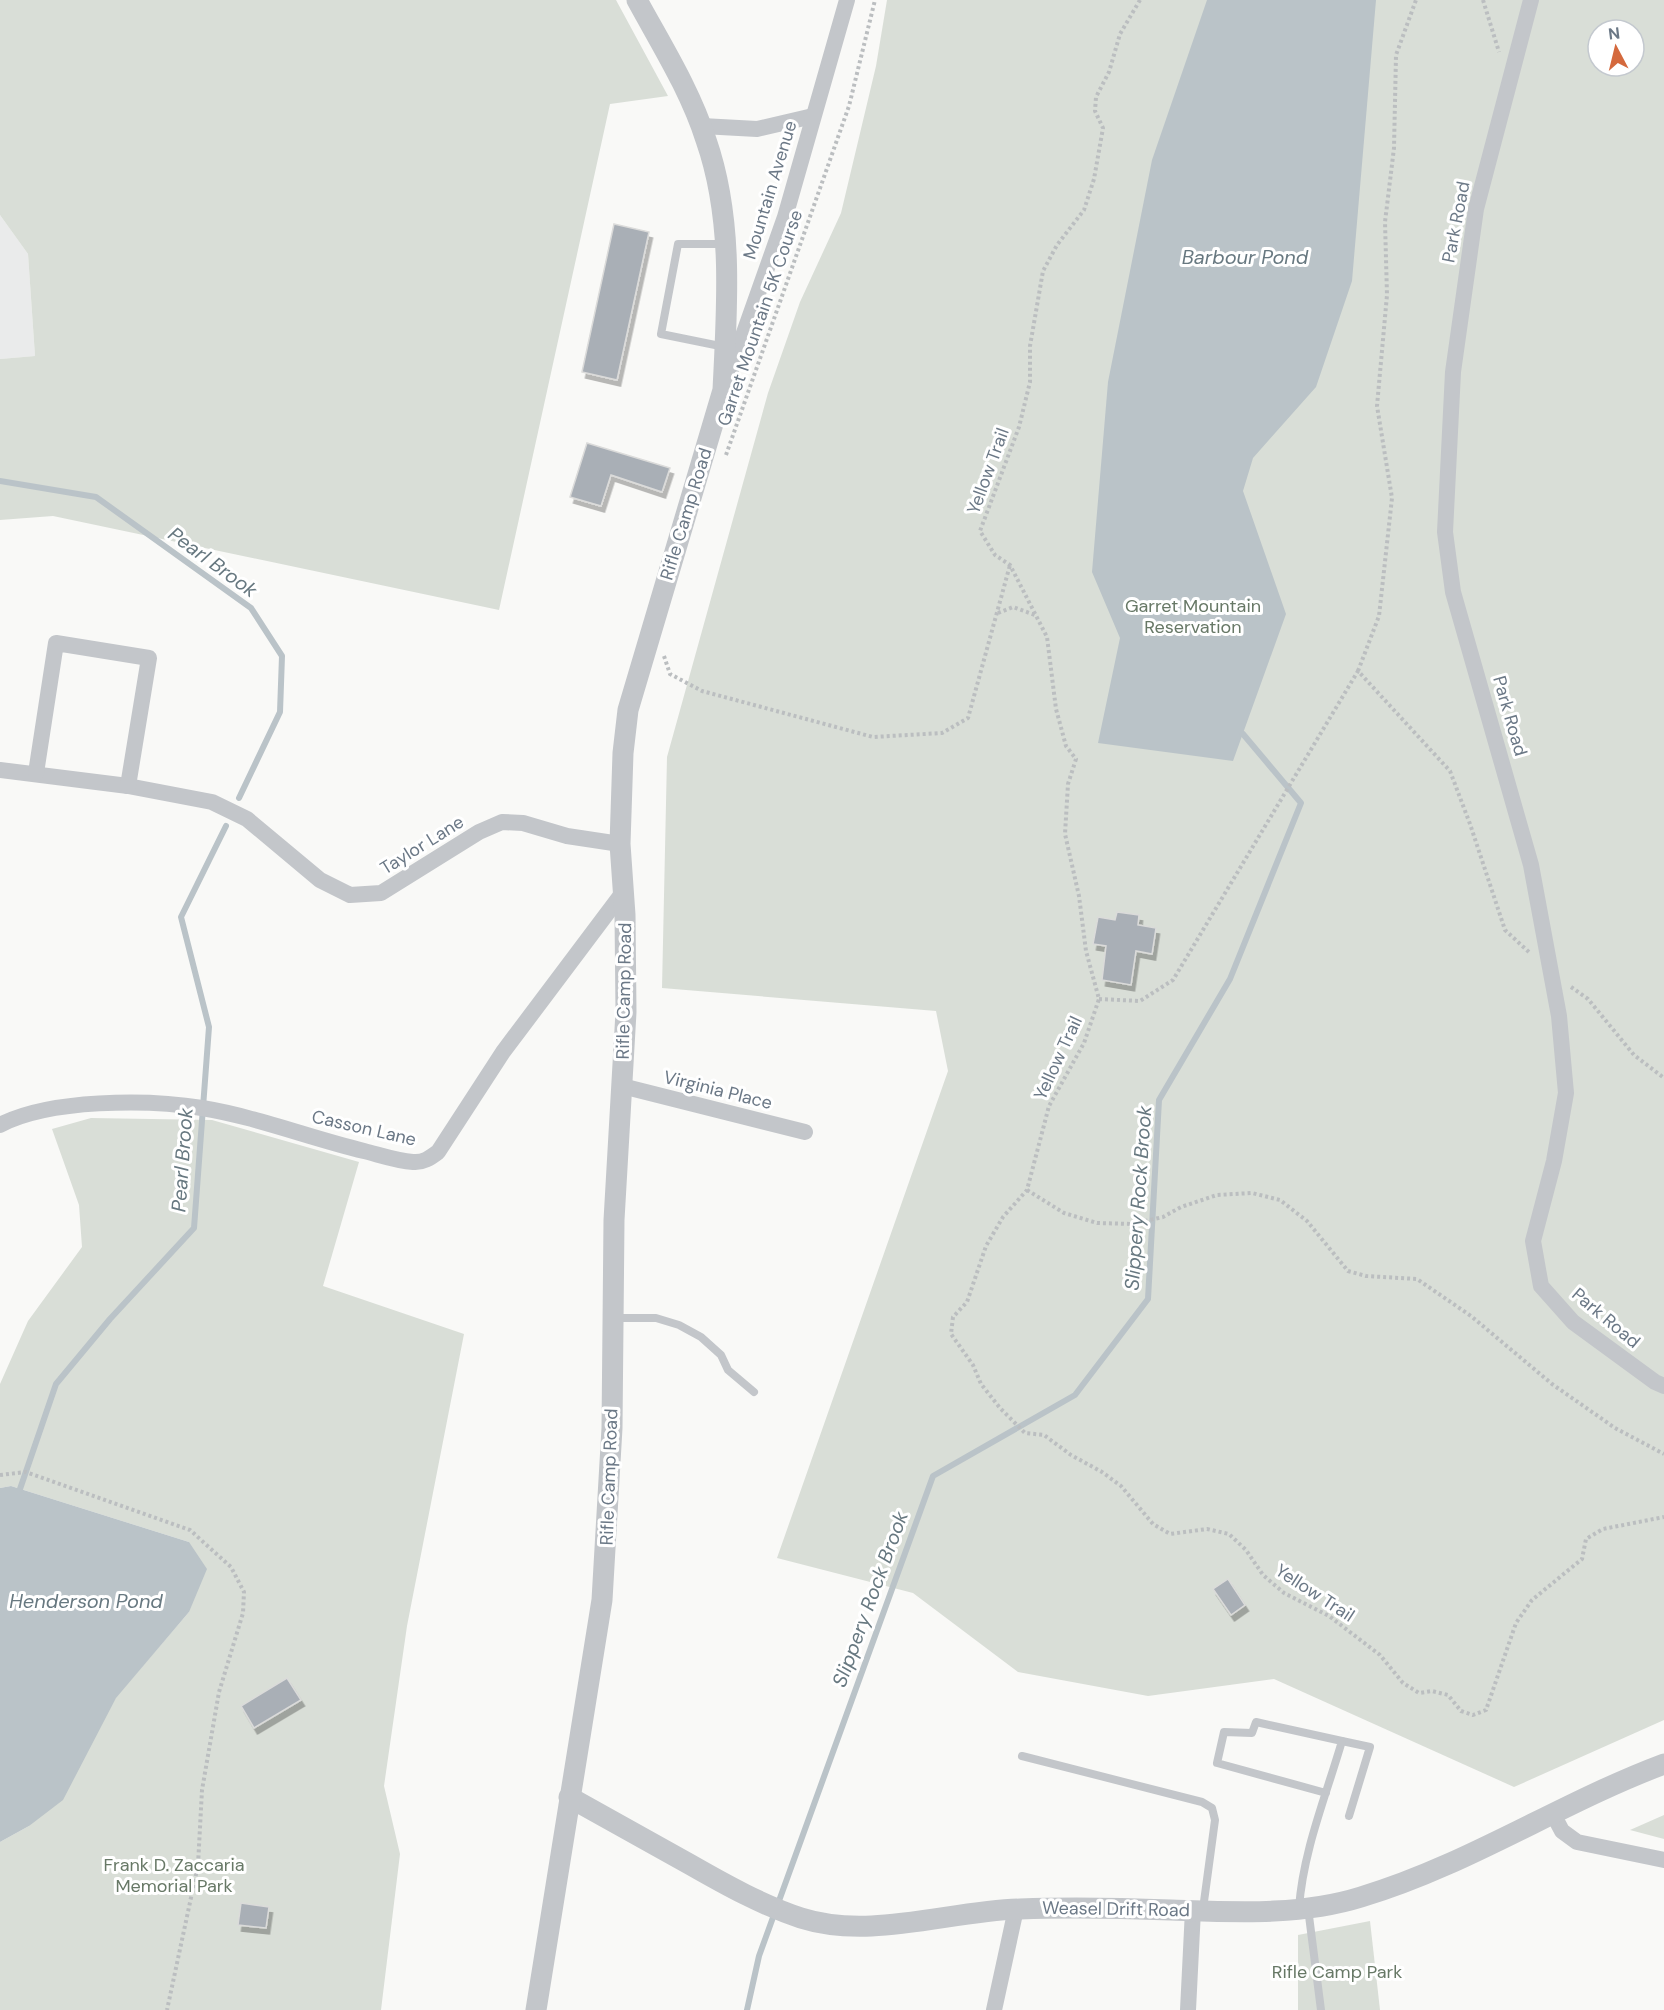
<svg xmlns="http://www.w3.org/2000/svg" width="1664" height="2010" font-family="'DM Sans',sans-serif">
<defs>
<filter id="shadow"><feDropShadow dx="3.5" dy="6" stdDeviation="0" flood-color="#0004"/></filter>
</defs>
<rect width="100%" height="100%" fill="#f9f9f7"/>
<polygon fill="#eaebeb" points="0,215 28,254 35,356 0,359"/>
<g fill="#d9ded7" fill-rule="evenodd">
<polygon points="0,0 616,0 668,96 610,104 499,610 53,516 0,520 0,359 35,356 28,254 0,215"/>
<path d="M887 0H1664V1720L1514 1787 1274 1679 1148 1696 1018 1672 913 1593 777 1558 948 1071 936 1011 662 988 667 757 768 393 800 302 841 213 876 66ZM1598 30H1634V66H1598Z"/>
<polygon points="91,1118 212,1120 359,1162 323,1286 464,1334 407,1626 384,1786 400,1854 381,2010 0,2010 0,1842 29,1826 91,1743 116,1697 189,1612 189,1542 11,1486 0,1488 0,1384 28,1321 82,1247 79,1205 52,1129"/>
<polygon points="1664,1815 1664,1839 1630,1830"/>
<polygon points="1370,1921 1380,2010 1298,2010 1298,1935"/>
</g>
<g fill="#bac3c8">
<polygon points="1207,0 1376,0 1352,281 1316,387 1253,458 1243,491 1286,614 1233,761 1098,743 1120,638 1092,572 1108,382 1152,160"/>
<polygon points="11,1486 189,1542 207,1569 189,1612 116,1698 63,1800 29,1826 0,1842 0,1488"/>
</g>
<g fill="none" stroke-linecap="round" stroke-linejoin="round">
<g stroke="#bac3c8" stroke-width="6">
<polyline points="0,481 96,497 251,608 282,656 280,712 239,798"/>
<polyline points="20,1489 56,1384 110,1319 194,1228 209,1027 181,917 226,826"/>
<polyline points="747,2010 759,1956 933,1476 1075,1395 1148,1299 1159,1100 1230,979 1301,803 1243,734"/>
</g>
</g>
<g fill="#a9afb6" stroke="#dbdbda" stroke-width="1.5" filter="url(#shadow)">
<polygon points="614,224 649,232 617,380 582,372"/>
<polygon points="587,443 670,468 662,492 611,475 601,506 570,497"/>
<polygon points="1117,912 1139,915 1138,925 1156,928 1152,954 1136,951 1131,985 1102,980 1106,946 1093,944 1098,917 1115,920"/>
<polygon points="1228,1579 1245,1605 1231,1615 1213,1589"/>
<polygon points="287,1678 301,1700 254,1728 241,1706"/>
<polygon points="241,1903 269,1907 266,1928 238,1925"/>
</g>
<g fill="none" stroke-linecap="round" stroke-linejoin="round">
<g stroke="#bbbec0" stroke-width="4" stroke-dasharray="3 3" stroke-linecap="butt">
<polyline points="1140,0 1120,34 1109,72 1096,97 1095,111 1103,128 1094,179 1084,210 1057,245 1043,271 1030,346 1030,382 1019,427 980,531 995,555 1010,565 1047,637 1056,709 1066,746 1076,759 1068,784 1065,834 1079,896 1086,951 1099,999 1084,1043 1049,1106 1027,1190 1003,1217 986,1246 967,1302 953,1317 951,1334 973,1365 981,1384 1000,1408 1025,1433 1044,1435 1071,1455 1102,1472 1121,1486 1153,1524 1170,1534 1207,1529 1229,1534 1246,1550 1263,1575 1284,1593 1329,1616 1380,1655 1403,1683 1419,1693 1432,1691 1448,1695 1461,1711 1473,1715 1486,1710 1516,1623 1532,1600 1582,1559 1586,1539 1603,1529 1664,1517"/>
<polyline points="1483,0 1499,52"/>
<polyline points="726,455 849,106 875,0"/>
<polyline points="998,613 1013,607 1035,615"/>
<polyline points="664,656 670,674 702,691 873,737 942,733 968,718 1010,565"/>
<polyline points="1358,671 1379,616 1392,498 1377,406 1387,295 1385,222 1394,148 1396,55 1416,0"/>
<polyline points="1571,987 1588,999 1634,1055 1664,1078"/>
<polyline points="1099,999 1140,1001 1173,980 1358,671 1450,771 1470,824 1505,930 1531,954"/>
<polyline points="1027,1190 1064,1213 1097,1223 1132,1224 1163,1217 1181,1207 1217,1195 1252,1193 1280,1200 1307,1221 1348,1271 1366,1276 1417,1279 1471,1316 1552,1384 1615,1428 1664,1454"/>
<polyline points="0,1475 26,1472 190,1530 231,1567 244,1592 243,1613 219,1692 202,1790 198,1865 167,2010"/>
</g>
<g stroke="#c3c6ca" stroke-width="8">
<polyline points="724,244 678,244 661,334 725,347"/>
<polyline points="614,1318 656,1318 679,1325 701,1337 721,1355 728,1370 754,1392"/>
<polyline points="1342,1741 1370,1747 1349,1816"/>
<polyline points="1022,1756 1202,1802 1212,1808 1215,1820 1203,1909"/>
<path d="M1299 1908C1303 1851 1326 1796 1342 1741L1256 1722 1252 1733 1224 1732 1217 1763 1326 1793"/>
<polyline points="1308,1908 1321,2010"/>
</g>
<g stroke="#c3c6ca" stroke-width="16">
<polyline points="1531,0 1476,209 1453,372 1445,532 1453,592 1531,865 1559,1016 1566,1093 1554,1161 1533,1241 1541,1286 1573,1322 1655,1382 1664,1386"/>
<polyline points="702,126 757,129 813,116"/>
<polyline points="728,378 785,217 847,0"/>
<polyline points="0,770 128,786 212,802 247,819 320,880 350,895 381,893 479,832 502,822 523,823 567,836 620,844"/>
<polyline points="36,773 56,643 149,658 128,786"/>
<polyline points="622,1086 805,1132"/>
<path d="M0 1125C49 1099 148 1099 202 1108 257 1117 310 1138 364 1151 380 1155 397 1161 413 1162 423 1163 430 1158 438 1152L503 1052 624 891"/>
<polyline points="1553,1814 1562,1831 1577,1842 1664,1860"/>
<polyline points="994,2010 1016,1909"/>
<polyline points="1188,2010 1193,1910"/>
</g>
<g stroke="#c3c6ca" stroke-width="21">
<path d="M569 1797C610 1820 650 1842 691 1865 726 1885 762 1905 801 1918 870 1940 949 1911 1020 1909 1070 1907 1120 1908 1171 1910 1234 1912 1300 1916 1361 1897 1468 1865 1560 1803 1664 1764"/>
<path d="M536 2010 602 1600 612 1428 614 1220 626 1012 625 915 620 844 623 753 628 710 723 390C727 307 734 220 706 140 690 90 662 46 637 0"/>
</g>
</g>
<g text-anchor="middle" stroke-width="6" stroke-linejoin="round" paint-order="stroke">
<g font-size="18" fill="#6b7886" stroke="#fff">
<text transform="translate(770 190) rotate(-73)" y="6">Mountain Avenue</text>
<text transform="translate(1456 222) rotate(-79)" y="6">Park Road</text>
<text transform="translate(760 318) rotate(-71)" y="6">Garret Mountain 5K Course</text>
<text transform="translate(988 471) rotate(-70)" y="6">Yellow Trail</text>
<text transform="translate(686 514) rotate(-73)" y="6">Rifle Camp Road</text>
<text transform="translate(1510 716) rotate(74)" y="6">Park Road</text>
<text transform="translate(422 845) rotate(-32)" y="6">Taylor Lane</text>
<text transform="translate(624 991) rotate(-89)" y="6">Rifle Camp Road</text>
<text transform="translate(1058 1058) rotate(-65)" y="6">Yellow Trail</text>
<text transform="translate(718 1090) rotate(14)" y="6">Virginia Place</text>
<text transform="translate(364 1128) rotate(13)" y="6">Casson Lane</text>
<text transform="translate(1606 1318) rotate(40)" y="6">Park Road</text>
<text transform="translate(609 1477) rotate(-88)" y="6">Rifle Camp Road</text>
<text transform="translate(1315 1593) rotate(33)" y="6">Yellow Trail</text>
<text transform="translate(1116 1909) rotate(1)" y="6">Weasel Drift Road</text>
</g>
<g font-size="18" fill="#677866" stroke="#fff">
<text x="1193" y="612">Garret Mountain<tspan x="1193" dy="21">Reservation</tspan></text>
<text x="174" y="1871">Frank D. Zaccaria<tspan x="174" dy="21">Memorial Park</tspan></text>
<text x="1337" y="1978">Rifle Camp Park</text>
</g>
<g font-size="20" font-style="italic" fill="#677880" stroke="#fff">
<text x="1245" y="264">Barbour Pond</text>
<text transform="translate(213 562) rotate(36)" y="7">Pearl Brook</text>
<text transform="translate(182 1160) rotate(-86)" y="7">Pearl Brook</text>
<text transform="translate(1138 1198) rotate(-86)" y="7">Slippery Rock Brook</text>
<text transform="translate(870 1599) rotate(-70)" y="7">Slippery Rock Brook</text>
<text x="86" y="1608">Henderson Pond</text>
</g>
</g>
<g transform="translate(1616 48) rotate(353)"><circle r="28" fill="#ffffff" stroke="#c4c9cf" stroke-width="1.5"/>
<path d="M0-4.5L10 22L0 15L-10 22Z" fill="#d4693d"/>
<text y="-9" font-size="16" font-weight="bold" text-anchor="middle" fill="#6b7886">N</text>
</g>
</svg>
